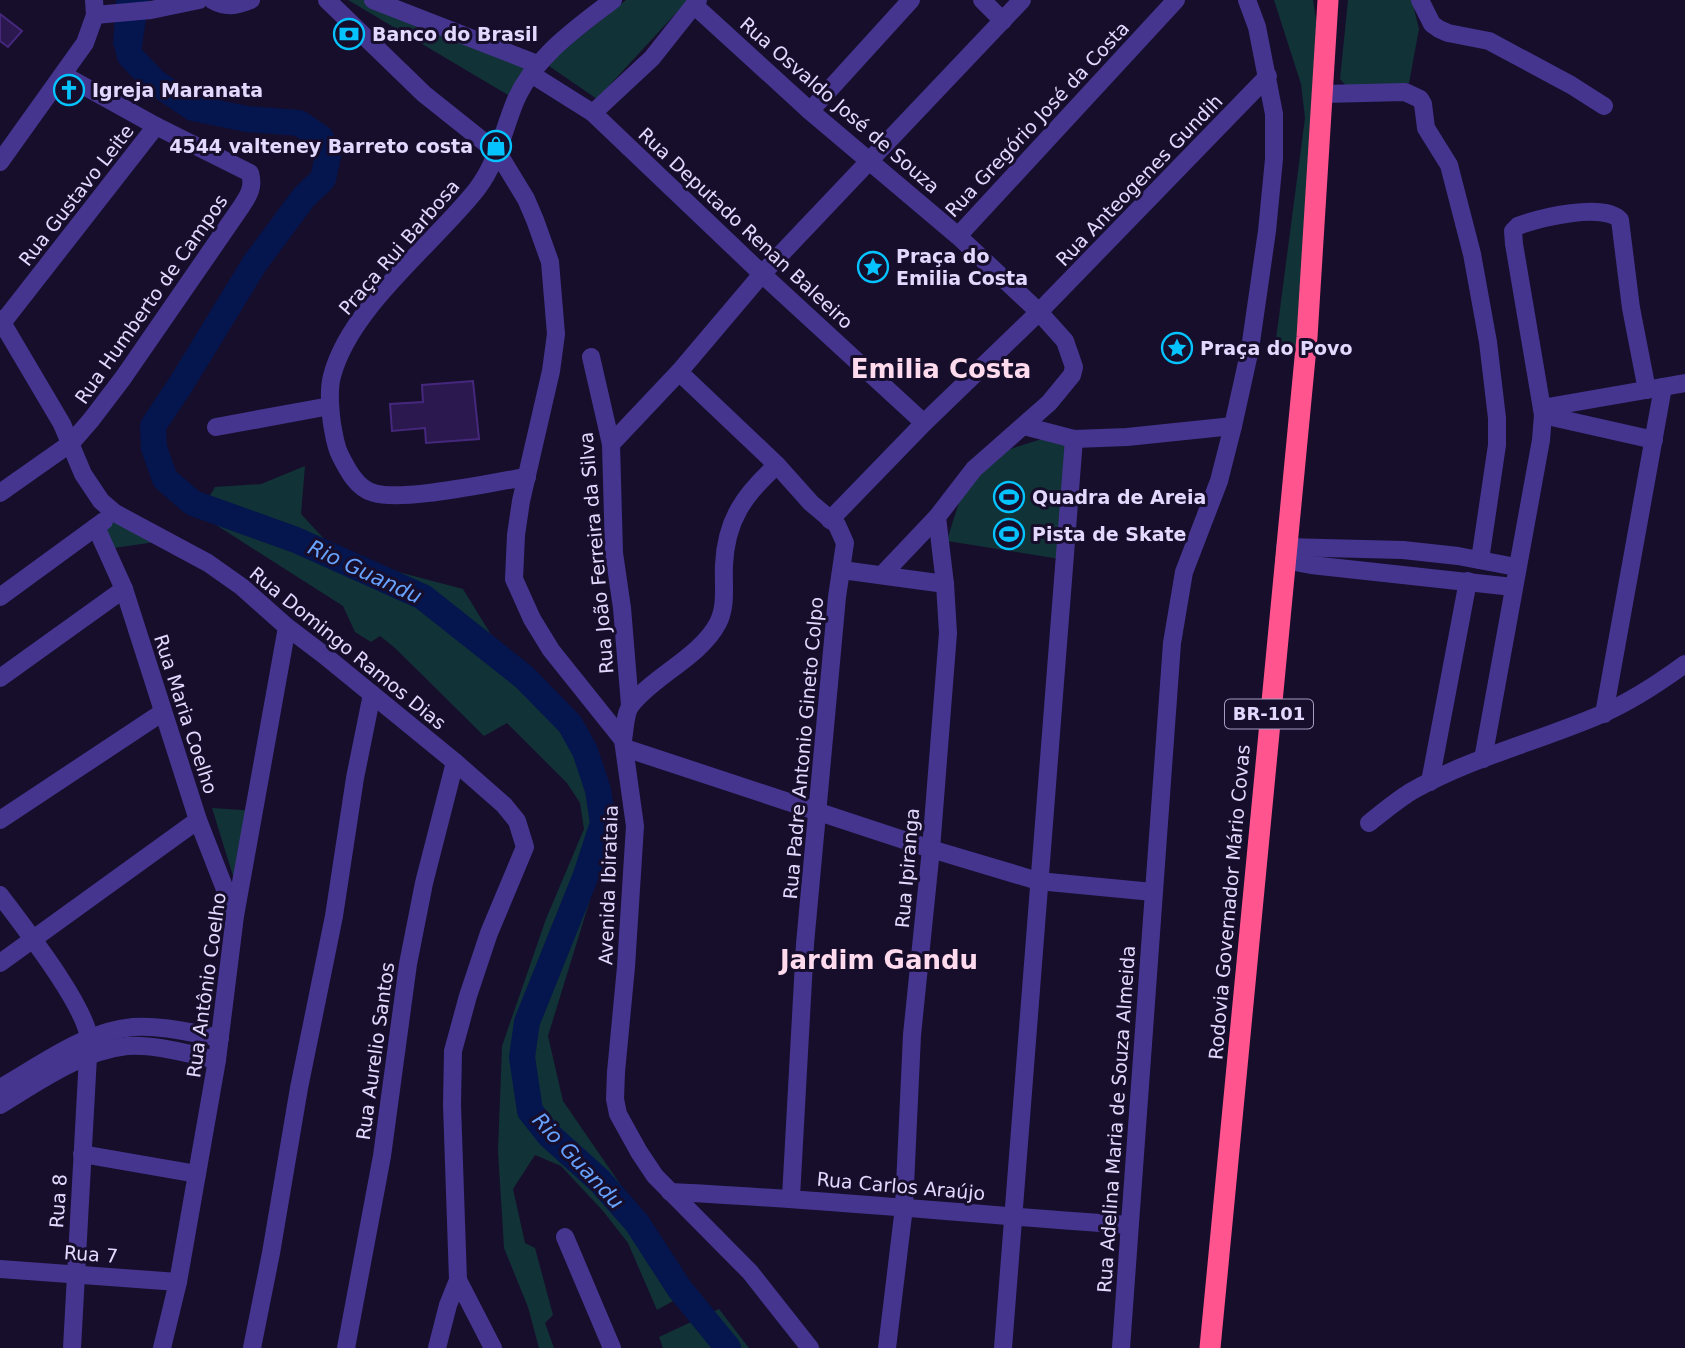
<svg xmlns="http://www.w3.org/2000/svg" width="1685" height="1348" font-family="'DejaVu Sans',sans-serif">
<rect width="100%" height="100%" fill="#170e2c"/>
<g fill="#113236">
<polygon points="348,0 374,0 528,66 508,95"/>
<polygon points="626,0 688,0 597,99 546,64"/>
<polygon points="1274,0 1313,0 1323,63 1296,349 1275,347 1305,118 1301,84"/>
<polygon points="1348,0 1412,0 1419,29 1409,83 1364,88 1347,87 1340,79"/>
<path d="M1042 439 1060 441 1072 450 1060 559 947 541C956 511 964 478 990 459 1002 450 1027 444 1042 439Z"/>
<polygon points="305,466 301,514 327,542 387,569 463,589 498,646 545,687 582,728 599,763 613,825 548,1036 563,1101 693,1290 657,1310 628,1243 603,1211 561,1166 535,1155 513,1189 525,1243 535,1248 553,1315 545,1323 554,1348 539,1348 528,1307 504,1248 498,1151 502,1046 546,919 584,829 580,803 567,783 507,723 484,736 395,648 380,636 371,642 355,632 343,606 199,514 215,487 261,484"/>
<polygon points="109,518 169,540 107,549 103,528"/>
<polygon points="212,808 256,811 234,879"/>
<polygon points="719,1309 749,1348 663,1348 659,1337"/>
</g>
<polygon fill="#05154e" points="116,0 149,0 141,53 127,44 113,46"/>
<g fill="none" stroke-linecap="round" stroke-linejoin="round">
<polyline stroke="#05154e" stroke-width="26" points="127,44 130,56 155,82 193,108 247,119 299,123 321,138 328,156 323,179 304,197 255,263 181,384 153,426 154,448 165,479 193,503 296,540 423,597 524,677 570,724 585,751 598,790 603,823 586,875 527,1022 522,1057 530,1111 549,1135 600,1181 637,1223 679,1288 728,1348"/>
</g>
<g fill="#2b184f" stroke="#45287d" stroke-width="2">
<polygon points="0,14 22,31 8,47 0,41"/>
<polygon points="473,381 479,439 426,443 425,428 392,431 390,404 423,402 422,385"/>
</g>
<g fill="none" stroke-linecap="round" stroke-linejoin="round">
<g stroke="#45358f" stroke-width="18">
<path d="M212 0C226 8 236 6 251 0"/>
<polyline points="327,0 424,94 498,153 526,199 535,220 550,262 556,334 551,371 521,501 516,535 514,579 532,619 551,650 623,740 635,826 626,967 616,1072 615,1099 618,1114 639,1152 655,1176 750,1272 810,1348"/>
<polyline points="373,0 537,64"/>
<polyline points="982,0 1003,21"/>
<polyline points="1420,0 1432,24 1439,29 1448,33 1489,41 1571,85 1604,106"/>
<polyline points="695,6 810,111 958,236 1039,312 1065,341 1074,367 1072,375 1049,403 974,469 937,517 945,584 948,633 931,849 912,1035 904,1207 887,1348"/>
<polyline points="95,15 151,10 199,0"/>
<polyline points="531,74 593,113 762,274 924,423"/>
<polyline points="1323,94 1405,92 1420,99 1423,104 1426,128 1449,165 1472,254 1488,342 1497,418 1497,445 1480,560"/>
<polyline points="810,111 911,0"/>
<polyline points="593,113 652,58 698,0"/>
<polyline points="0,162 85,43 95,15 94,0"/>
<polyline points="958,236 1176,0"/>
<polyline points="0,319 62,424 83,474 101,501 115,513 208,563 242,587 287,627 324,655 455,762 504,805 517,821 525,847 489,933 468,996 453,1051 452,1105 458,1280 448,1305 437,1348"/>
<polyline points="3,322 156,126"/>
<polyline points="591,357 611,444 614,553 622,608 630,705"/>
<polyline points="679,372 777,465 811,503 837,525 845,543 837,597 805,944 791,1197"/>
<polyline points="1542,408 1685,383"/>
<polyline points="1543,415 1654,440"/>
<polyline points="1024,426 1074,439 1127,437 1233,426"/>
<polyline points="216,427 330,406"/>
<polyline points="611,444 679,372 762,274 1022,0"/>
<path d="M527 477C491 482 404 502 374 493 357 489 347 469 340 455 335 445 334 434 332 424 330 409 328 391 332 376 350 307 433 245 477 189 496 164 502 136 513 107 530 60 575 29 613 0"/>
<path d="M0 493 71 443 91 420 123 378 241 207C249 195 254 187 250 173L156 126 64 75"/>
<polyline points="830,520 924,423 1039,312 1268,76"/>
<polyline points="96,527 124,589 198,820 235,915"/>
<polyline points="1285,547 1403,550 1458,556 1516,567"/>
<polyline points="1284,560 1311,565 1513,587"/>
<polyline points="842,570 945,584"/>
<polyline points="882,575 937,517"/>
<polyline points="0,597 104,521"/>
<polyline points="0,678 124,589"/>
<polyline points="1604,714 1663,387"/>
<path d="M623 740C625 729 625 711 632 704 654 676 701 656 718 623 727 605 723 585 724 565 726 520 744 495 777 465"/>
<polyline points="625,748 931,849 1038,881 1153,892"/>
<path d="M1483 759 1541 440 1543 415 1514 244 1513 231 1518 226C1539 218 1604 202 1620 220L1631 308 1647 390"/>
<polyline points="1430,782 1468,581"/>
<polyline points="0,820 163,712"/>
<path d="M1369 823C1383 812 1397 800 1412 791 1472 757 1540 741 1602 714 1632 701 1659 683 1685 664"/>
<path d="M0 895C23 926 84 1003 89 1038L72 1348"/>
<polyline points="0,963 198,820"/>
<path d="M0 1088C41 1065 85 1031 133 1027 162 1025 192 1033 220 1038"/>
<path d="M0 1105C38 1082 81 1051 127 1046 156 1044 188 1054 217 1060"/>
<polyline points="82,1154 197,1174"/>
<path d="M670 1192C823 1199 976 1215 1129 1225"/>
<polyline points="565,1237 612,1348"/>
<polyline points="0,1269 178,1282"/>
<polyline points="458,1280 493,1348"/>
<polyline points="162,1348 178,1282 217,1060 235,916 287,627"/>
<polyline points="252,1348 271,1253 299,1088 334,916 355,778 372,694"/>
<polyline points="346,1348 382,1156 408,964 424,883 455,762"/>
<polyline points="1003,1348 1074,439"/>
<polyline points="1121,1348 1172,643 1184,572 1219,481 1233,426 1250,349 1267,231 1274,159 1274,114 1257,27 1247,0"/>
</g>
<polyline stroke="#ff548e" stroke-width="21" points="1210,1348 1307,337 1328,0"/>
</g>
<defs>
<g id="bank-ring" transform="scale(1.575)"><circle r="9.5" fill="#170e2c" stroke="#05c3ff" stroke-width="1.5"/><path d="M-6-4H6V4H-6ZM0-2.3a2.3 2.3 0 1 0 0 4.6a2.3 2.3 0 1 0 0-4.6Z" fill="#05c3ff"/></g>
<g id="church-ring" transform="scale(1.575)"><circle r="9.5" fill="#170e2c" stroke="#05c3ff" stroke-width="1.5"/><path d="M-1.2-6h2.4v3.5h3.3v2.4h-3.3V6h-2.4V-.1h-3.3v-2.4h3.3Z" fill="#05c3ff"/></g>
<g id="shop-ring" transform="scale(1.575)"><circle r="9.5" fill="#170e2c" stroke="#05c3ff" stroke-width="1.5"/><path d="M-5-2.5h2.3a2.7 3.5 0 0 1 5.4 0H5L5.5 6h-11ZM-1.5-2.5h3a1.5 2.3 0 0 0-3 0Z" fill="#05c3ff"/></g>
<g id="sight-ring" transform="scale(1.575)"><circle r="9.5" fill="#170e2c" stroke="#05c3ff" stroke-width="1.5"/><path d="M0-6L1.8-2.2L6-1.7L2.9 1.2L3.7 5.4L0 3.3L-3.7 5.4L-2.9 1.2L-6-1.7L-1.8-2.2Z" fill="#05c3ff"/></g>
<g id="stadium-ring" transform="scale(1.575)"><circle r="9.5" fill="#170e2c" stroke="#05c3ff" stroke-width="1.5"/><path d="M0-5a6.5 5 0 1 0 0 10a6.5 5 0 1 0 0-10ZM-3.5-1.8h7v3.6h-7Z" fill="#05c3ff"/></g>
</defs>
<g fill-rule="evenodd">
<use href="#bank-ring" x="349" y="34"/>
<use href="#church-ring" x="69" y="90"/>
<use href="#shop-ring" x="496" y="146"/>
<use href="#sight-ring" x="873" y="267"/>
<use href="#sight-ring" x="1177" y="348"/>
<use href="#stadium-ring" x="1009" y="497"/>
<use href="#stadium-ring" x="1009" y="534"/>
</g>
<g text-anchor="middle" stroke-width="6" stroke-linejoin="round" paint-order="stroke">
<rect fill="#170e2c" stroke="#a69cc0" stroke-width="2" x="1225" y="699.5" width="88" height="29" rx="5"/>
<g font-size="18" font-weight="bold" fill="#e3d9ff">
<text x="1269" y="720">BR-101</text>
</g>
<g font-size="19" font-weight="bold" fill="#e3d9ff" stroke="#170e2c" text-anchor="start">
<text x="372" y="41">Banco do Brasil</text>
<text x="92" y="97">Igreja Maranata</text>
<text x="473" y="153" text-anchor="end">4544 valteney Barreto costa</text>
<text x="896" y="263">Praça do<tspan x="896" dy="22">Emilia Costa</tspan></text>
<text x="1200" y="355">Praça do Povo</text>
<text x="1032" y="504">Quadra de Areia</text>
<text x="1032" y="541">Pista de Skate</text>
</g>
<g font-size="19" fill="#e3d9ff" stroke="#170e2c">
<text transform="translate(840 105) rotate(41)" y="7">Rua Osvaldo José de Souza</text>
<text transform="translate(1037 119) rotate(-47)" y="7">Rua Gregório José da Costa</text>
<text transform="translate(1139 180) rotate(-46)" y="7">Rua Anteogenes Gundih</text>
<text transform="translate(76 195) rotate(-52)" y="7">Rua Gustavo Leite</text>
<text transform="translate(746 228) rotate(43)" y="7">Rua Deputado Renan Baleeiro</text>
<text transform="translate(399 247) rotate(-49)" y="7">Praça Rui Barbosa</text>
<text transform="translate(151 299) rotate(-55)" y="7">Rua Humberto de Campos</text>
<text transform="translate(596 553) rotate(-95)" y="7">Rua João Ferreira da Silva</text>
<text transform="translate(348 648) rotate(39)" y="7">Rua Domingo Ramos Dias</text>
<text transform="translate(186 714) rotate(72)" y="7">Rua Maria Coelho</text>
<text transform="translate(803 748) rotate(-85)" y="7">Rua Padre Antonio Gineto Colpo</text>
<text transform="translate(907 868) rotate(-85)" y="7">Rua Ipiranga</text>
<text transform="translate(608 885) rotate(-88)" y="7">Avenida Ibirataia</text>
<text transform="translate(1229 902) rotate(-85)" y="7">Rodovia Governador Mário Covas</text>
<text transform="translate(206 985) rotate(-82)" y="7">Rua Antônio Coelho</text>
<text transform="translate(375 1051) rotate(-82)" y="7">Rua Aurelio Santos</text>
<text transform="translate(1116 1119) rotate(-86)" y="7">Rua Adelina Maria de Souza Almeida</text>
<text transform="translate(901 1186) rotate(5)" y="7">Rua Carlos Araújo</text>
<text transform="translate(58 1201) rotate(-86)" y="7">Rua 8</text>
<text transform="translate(91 1254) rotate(4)" y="7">Rua 7</text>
</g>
<g font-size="21" font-style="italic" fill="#67a3ff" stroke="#170e2c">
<text transform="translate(365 572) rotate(25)" y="7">Rio Guandu</text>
<text transform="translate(578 1161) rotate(47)" y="7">Rio Guandu</text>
</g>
<g font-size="26" font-weight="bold" fill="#ffdbed" stroke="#170e2c">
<text x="941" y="378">Emilia Costa</text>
<text x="879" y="969">Jardim Gandu</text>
</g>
</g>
</svg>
